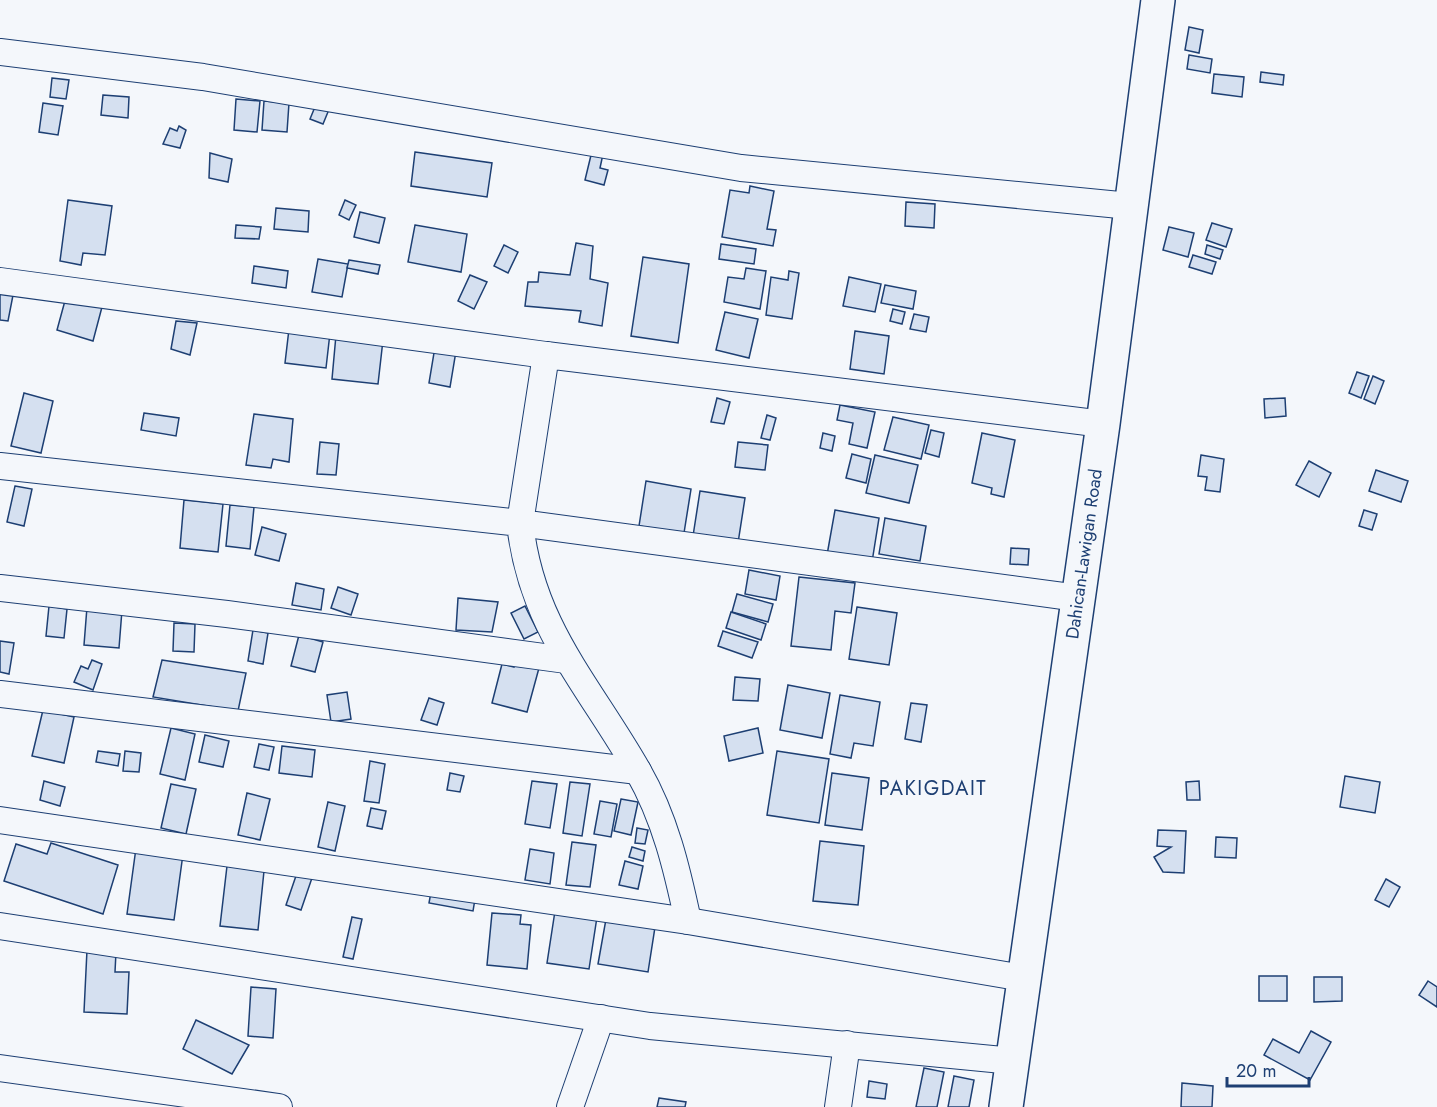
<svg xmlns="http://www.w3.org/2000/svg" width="1437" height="1107" font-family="Jost,sans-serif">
<rect width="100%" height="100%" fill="#f4f7fb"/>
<g fill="#d5e0f0" stroke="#1d3f73" stroke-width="1.5">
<polygon points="1189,27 1203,30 1199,53 1185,50"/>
<polygon points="1189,55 1212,59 1210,73 1187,69"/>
<polygon points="1261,72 1284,75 1283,85 1260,82"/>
<polygon points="1214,74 1244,77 1242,97 1212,93"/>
<polygon points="52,78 69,80 66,99 50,97"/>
<polygon points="103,95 129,97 128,118 101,115"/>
<polygon points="236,99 260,101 257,132 234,130"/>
<polygon points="264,101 289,103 287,132 262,130"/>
<polygon points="317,102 330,107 323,124 310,119"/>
<polygon points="43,103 63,106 58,135 39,132"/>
<polygon points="179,126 186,130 180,148 163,144 170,128 177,131"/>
<polygon points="592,151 603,154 600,168 608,170 604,185 585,180"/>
<polygon points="415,152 492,163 487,197 411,186"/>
<polygon points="210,153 232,159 228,182 209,178"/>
<polygon points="750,186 774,191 767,229 776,230 773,246 722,237 730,190 749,193"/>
<polygon points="68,200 112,206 105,255 83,253 81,265 60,261"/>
<polygon points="345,200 356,205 349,220 339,215"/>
<polygon points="906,202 935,204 934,228 905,226"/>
<polygon points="276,208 309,211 308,232 274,229"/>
<polygon points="360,212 385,218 379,243 354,237"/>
<polygon points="1212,223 1232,229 1226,247 1206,240"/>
<polygon points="236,225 261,227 259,239 235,238"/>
<polygon points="415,225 467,234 461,272 408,262"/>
<polygon points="1169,227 1194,233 1188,257 1163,250"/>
<polygon points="576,243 593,246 590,279 608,283 602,326 579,322 581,311 525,306 528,282 538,282 539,272 570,275"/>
<polygon points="721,244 756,249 754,264 719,259"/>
<polygon points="504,245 518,252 508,273 494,266"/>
<polygon points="1207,245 1223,250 1220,259 1205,254"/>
<polygon points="1193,255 1216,262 1212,274 1189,267"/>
<polygon points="643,257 689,264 678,343 631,336"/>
<polygon points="318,259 348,264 342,297 312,292"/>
<polygon points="349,260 380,265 378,274 347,268"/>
<polygon points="254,266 288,271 286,288 252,283"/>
<polygon points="746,268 766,271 760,309 724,302 728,277 744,279"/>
<polygon points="789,271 799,273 792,319 766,315 771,277 788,280"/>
<polygon points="470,275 487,282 474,309 458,301"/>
<polygon points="849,277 881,284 875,312 843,306"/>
<polygon points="885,285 916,291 913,309 881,303"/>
<polygon points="0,287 14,290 8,321 0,320"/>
<polygon points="66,297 102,307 93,341 57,330"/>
<polygon points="893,309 905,312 902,324 890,321"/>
<polygon points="725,312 758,319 749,358 716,350"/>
<polygon points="914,314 929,317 926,332 910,329"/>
<polygon points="176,321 197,323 190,355 171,349"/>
<polygon points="289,329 330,333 326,368 285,363"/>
<polygon points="855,331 889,336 884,374 850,369"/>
<polygon points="336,335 383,340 378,384 332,379"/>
<polygon points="435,347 456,351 450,387 429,383"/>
<polygon points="1357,372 1369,376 1361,398 1349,393"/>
<polygon points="1373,376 1384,381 1375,404 1364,399"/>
<polygon points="24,393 53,401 41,453 11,446"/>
<polygon points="717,398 730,402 724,424 711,422"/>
<polygon points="1285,398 1286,416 1265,418 1264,399"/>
<polygon points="840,405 875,412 867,448 849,444 853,423 837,420"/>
<polygon points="144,413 179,418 176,436 141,430"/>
<polygon points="254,414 293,419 289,462 273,459 271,468 246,465"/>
<polygon points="767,415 776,418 770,440 761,438"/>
<polygon points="893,417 929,425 921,459 884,450"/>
<polygon points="931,430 944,433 939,457 925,453"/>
<polygon points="823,433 835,436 832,451 820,448"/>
<polygon points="982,433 1015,440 1004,497 991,494 992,488 972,483"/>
<polygon points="320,442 339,444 336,475 317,474"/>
<polygon points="738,442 768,445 765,470 735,467"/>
<polygon points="852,454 871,459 866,483 846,478"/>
<polygon points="875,455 918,465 909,503 866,493"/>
<polygon points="1201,455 1224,459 1220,492 1205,490 1207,477 1198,476"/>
<polygon points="1309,461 1331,473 1319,497 1296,485"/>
<polygon points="1376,470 1408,481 1401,502 1369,491"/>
<polygon points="646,481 691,489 684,533 639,526"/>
<polygon points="15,486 32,489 24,526 7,522"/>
<polygon points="700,491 745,498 738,543 693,536"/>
<polygon points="184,500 223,504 218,552 180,548"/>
<polygon points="230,505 254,507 250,549 226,546"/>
<polygon points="835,510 879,518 872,562 827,555"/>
<polygon points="1364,510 1377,514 1372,530 1359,526"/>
<polygon points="885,518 926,526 920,561 879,554"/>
<polygon points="262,527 286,534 279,561 255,555"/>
<polygon points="1011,548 1029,549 1028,565 1010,564"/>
<polygon points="749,570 780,576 776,600 745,594"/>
<polygon points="799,577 855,583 851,613 835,611 831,650 791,646"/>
<polygon points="296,583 324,589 321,610 292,605"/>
<polygon points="338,587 358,594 351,615 331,608"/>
<polygon points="737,594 773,604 768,622 732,612"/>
<polygon points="458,598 498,602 492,632 456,630"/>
<polygon points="49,606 67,609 64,638 46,636"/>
<polygon points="525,606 538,632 524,639 511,613"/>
<polygon points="87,607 122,610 119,648 84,645"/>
<polygon points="857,607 897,613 889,665 849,659"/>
<polygon points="731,612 766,624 761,640 726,628"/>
<polygon points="174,623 195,624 194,652 173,651"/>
<polygon points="253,630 268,633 263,664 248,661"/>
<polygon points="723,631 758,642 752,658 718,646"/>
<polygon points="299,635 323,642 315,672 291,666"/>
<polygon points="0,641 14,643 9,674 0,672"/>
<polygon points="92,660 102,664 93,690 74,682 81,666 88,669"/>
<polygon points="162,660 246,673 238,711 153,697"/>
<polygon points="515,662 539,668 527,712 492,703 502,664 514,667"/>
<polygon points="735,677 760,679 758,701 733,700"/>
<polygon points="788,685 830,693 822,738 780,730"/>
<polygon points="347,692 351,719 331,722 327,695"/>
<polygon points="840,695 880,702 873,746 854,743 851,758 830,754"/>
<polygon points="429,698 444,703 437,725 421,720"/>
<polygon points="911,703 927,705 921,742 905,739"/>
<polygon points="43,710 74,717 64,763 32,756"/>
<polygon points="171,728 195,734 185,780 160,774"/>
<polygon points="758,728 763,753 729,761 724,736"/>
<polygon points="205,735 229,741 223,767 199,762"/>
<polygon points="259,744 274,747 269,770 254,767"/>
<polygon points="282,746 315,750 312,777 279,773"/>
<polygon points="98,751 120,754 118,766 96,762"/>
<polygon points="125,751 141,753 139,772 123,771"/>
<polygon points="777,751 829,759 819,823 767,815"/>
<polygon points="370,761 385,764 379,803 364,801"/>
<polygon points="450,773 464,776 460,792 447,790"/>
<polygon points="832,773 869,778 862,830 825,825"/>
<polygon points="1345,776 1380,782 1375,813 1340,807"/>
<polygon points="44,781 65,787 60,806 40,800"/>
<polygon points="532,781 557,784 550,828 525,824"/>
<polygon points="1199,781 1200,800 1187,800 1186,782"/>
<polygon points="570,782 590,784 582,836 563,833"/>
<polygon points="171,784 196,789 186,834 161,828"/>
<polygon points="247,793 270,799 260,840 238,835"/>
<polygon points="621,799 638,802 631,835 614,831"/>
<polygon points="600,801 617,804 611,837 594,834"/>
<polygon points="328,802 345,806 335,851 318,847"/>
<polygon points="371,808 386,811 382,829 367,826"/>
<polygon points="637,828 648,830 645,844 635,843"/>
<polygon points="1158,830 1186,831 1184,873 1163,872 1154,857 1171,847 1157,846"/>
<polygon points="1216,837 1237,838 1236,858 1215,857"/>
<polygon points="820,841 864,846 858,905 813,901"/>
<polygon points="572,842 596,845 590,887 566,885"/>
<polygon points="51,843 118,865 103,914 4,881 16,844 47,854"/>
<polygon points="632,847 645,851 643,861 629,857"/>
<polygon points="136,848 183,854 174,920 127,914"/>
<polygon points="530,849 554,853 550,884 525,880"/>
<polygon points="625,861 643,866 638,889 619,885"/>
<polygon points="227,866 264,871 258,930 220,926"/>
<polygon points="298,870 313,875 301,910 286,905"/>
<polygon points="1386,879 1400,887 1389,907 1375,900"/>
<polygon points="431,892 475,899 473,911 429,903"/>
<polygon points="555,911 597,917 589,969 547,963"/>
<polygon points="492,913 521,915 520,924 531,925 527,969 487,965"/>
<polygon points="352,917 362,919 353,959 343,957"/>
<polygon points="606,919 655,927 648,972 598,964"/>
<polygon points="87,950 116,952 115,972 129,972 127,1014 84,1012"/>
<rect x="1259" y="976" width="28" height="25"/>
<polygon points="1314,977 1342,977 1342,1001 1314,1002"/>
<polygon points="1428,981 1437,987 1437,1007 1419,995"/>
<polygon points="251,987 276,989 273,1038 248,1036"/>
<polygon points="196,1020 249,1045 232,1074 183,1049"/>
<polygon points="1311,1031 1331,1042 1310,1080 1264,1055 1273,1039 1299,1053"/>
<polygon points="924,1068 944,1072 937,1107 916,1107"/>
<polygon points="954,1076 974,1080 969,1107 948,1107"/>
<polygon points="869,1081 887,1084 885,1099 867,1097"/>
<polygon points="1182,1083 1213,1086 1212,1107 1181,1107"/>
<polygon points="659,1098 686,1102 685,1107 657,1107"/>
</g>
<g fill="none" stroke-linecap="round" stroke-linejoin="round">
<g stroke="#1d3f73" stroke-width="28">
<g id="street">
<polyline points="0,52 203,77 741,168 1130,206"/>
<polyline points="0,281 546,355"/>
<path d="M0 466 520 523C531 627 589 685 638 771 665 818 677 869 688 921"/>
<polyline points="0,588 227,614 566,660"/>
<polyline points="1078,598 520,523 546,355 1103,424"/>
<polyline points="0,694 638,771"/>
<polyline points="0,820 688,921 1023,978"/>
<polyline points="0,926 650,1026 1013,1061"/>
<polyline points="0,1068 279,1107"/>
<polyline points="570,1107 601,1018"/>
<polyline points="838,1107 847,1044"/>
</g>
</g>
<g stroke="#1d3f73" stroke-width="36">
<polyline id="secondary" points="1006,1107 1103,424 1158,0"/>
</g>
<use href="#street" stroke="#f4f7fb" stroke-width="26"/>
<use href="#secondary" stroke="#f4f7fb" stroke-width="33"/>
</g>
<g text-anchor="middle" stroke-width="4.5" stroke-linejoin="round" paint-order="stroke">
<g font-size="18" fill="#1d3f73" stroke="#f4f7fb">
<text transform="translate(1084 554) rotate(-82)" y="6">Dahican-Lawigan Road</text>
</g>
<g font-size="20" letter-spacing="1.5" fill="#1d3f73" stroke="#f4f7fb">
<text x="933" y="795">PAKIGDAIT</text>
</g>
</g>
<path d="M1227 1077v9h82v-9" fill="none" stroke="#1d3f73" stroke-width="3"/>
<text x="1236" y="1077" font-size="18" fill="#1d3f73" stroke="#f4f7fb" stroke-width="4.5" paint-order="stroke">20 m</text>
</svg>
